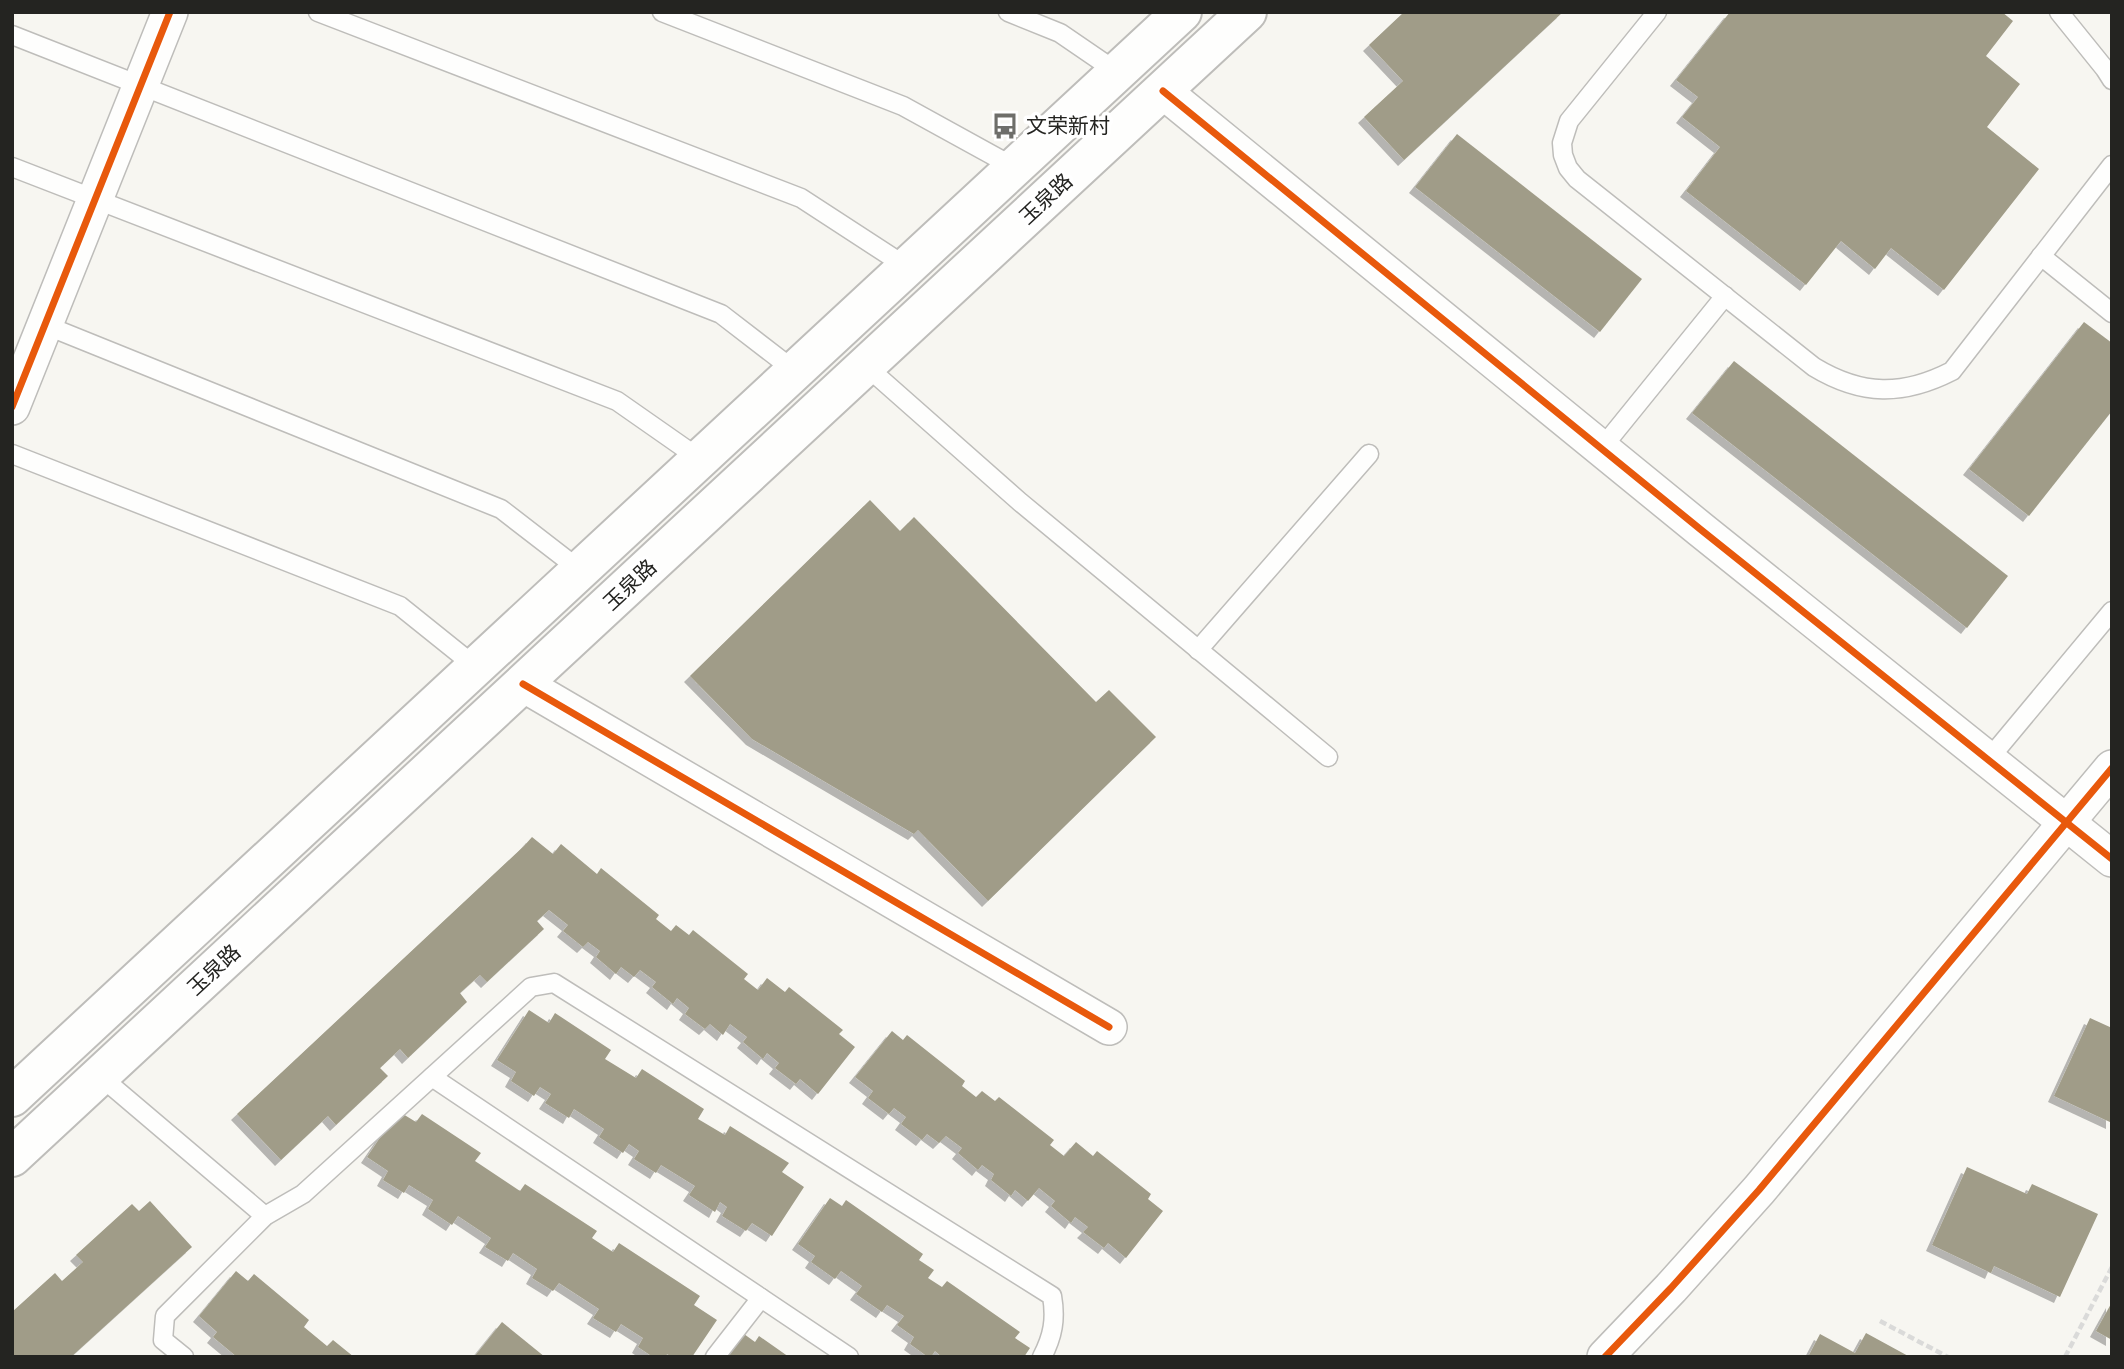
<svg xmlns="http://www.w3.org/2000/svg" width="2124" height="1369" font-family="Manrope,'Noto Sans SC',sans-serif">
<defs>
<filter id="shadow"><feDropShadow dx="-6" dy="6" stdDeviation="0" flood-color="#0004"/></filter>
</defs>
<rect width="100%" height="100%" fill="#f7f6f1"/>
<g fill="#a09c88" filter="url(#shadow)">
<polygon points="1404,12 1563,12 1404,160 1364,117 1403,81 1369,45"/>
<polygon points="1730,12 2002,12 2013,21 1986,56 2020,84 1987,127 2039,169 1944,290 1891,248 1875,269 1841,241 1806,285 1686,191 1720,147 1682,117 1698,97 1676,80"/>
<polygon points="1457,134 1642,279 1600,332 1415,187"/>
<polygon points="2084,322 2112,343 2112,411 2029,516 1969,469"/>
<polygon points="1734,361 2008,576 1967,628 1692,413"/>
<polygon points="870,500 900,531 914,517 1096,702 1109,690 1156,737 988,901 918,830 914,834 752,739 690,676"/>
<polygon points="532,837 553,854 561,844 597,874 601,868 659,915 656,919 671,931 676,925 689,935 693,930 748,974 744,979 758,990 767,978 785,992 789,987 843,1030 839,1034 855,1047 818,1094 800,1079 796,1084 775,1068 779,1063 767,1053 763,1059 743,1042 747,1037 730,1024 723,1035 710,1024 705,1029 685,1014 689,1008 677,998 673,1004 652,987 656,982 640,970 634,977 621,967 616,974 596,957 600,951 588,942 583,947 563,931 568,925 549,910 537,921 544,929 487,982 480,975 460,993 467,1002 408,1058 400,1049 380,1068 388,1076 336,1125 328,1116 281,1160 237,1114 524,846"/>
<polygon points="529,1010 549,1023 555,1013 611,1050 605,1059 636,1078 642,1069 704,1109 698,1119 725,1135 730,1126 789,1163 782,1172 804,1187 772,1236 752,1223 746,1231 722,1216 727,1207 720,1202 715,1212 689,1195 695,1186 661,1165 656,1173 634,1159 639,1151 629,1144 623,1153 599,1137 604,1129 574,1109 569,1118 545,1103 551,1094 540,1087 534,1096 511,1081 516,1072 497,1060"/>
<polygon points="2090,1018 2112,1028 2112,1123 2054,1096"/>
<polygon points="892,1031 903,1040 907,1035 965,1081 962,1086 976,1097 982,1091 995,1101 999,1097 1054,1140 1050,1145 1064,1156 1076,1142 1093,1156 1097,1151 1151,1194 1148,1199 1163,1211 1126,1258 1108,1243 1104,1248 1083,1232 1088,1227 1075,1217 1071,1223 1051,1206 1055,1201 1039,1188 1028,1201 1015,1190 1011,1196 991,1180 994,1174 982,1165 978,1170 958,1153 962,1148 946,1136 939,1143 927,1134 922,1140 901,1124 906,1117 894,1108 889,1114 868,1098 873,1091 855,1077"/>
<polygon points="398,1111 416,1122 422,1114 481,1153 475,1161 520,1191 525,1184 597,1231 592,1238 613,1252 619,1243 700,1296 694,1305 717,1320 692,1357 672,1357 667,1354 666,1357 653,1357 638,1347 643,1338 621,1324 616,1332 593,1318 599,1309 559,1283 553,1291 532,1278 537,1269 513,1253 508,1261 485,1247 491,1238 458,1216 452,1225 428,1209 433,1200 409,1185 404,1193 383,1180 388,1171 367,1157"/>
<polygon points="1967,1167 2027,1194 2032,1184 2098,1214 2060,1297 1994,1266 1991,1273 1932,1245"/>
<polygon points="830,1198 842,1206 846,1200 923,1254 919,1260 934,1270 928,1278 942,1287 947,1281 1020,1332 1015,1338 1030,1348 1024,1357 942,1357 935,1351 931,1357 928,1357 910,1344 914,1337 897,1325 904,1316 887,1305 882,1312 856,1294 862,1286 841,1271 835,1279 811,1262 815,1256 798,1244"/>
<polygon points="150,1201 192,1247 71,1357 14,1357 12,1312 55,1273 62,1281 83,1262 76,1255 132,1204 139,1211"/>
<polygon points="236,1271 248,1281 254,1274 309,1320 304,1327 327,1346 333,1340 354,1357 237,1357 213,1337 217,1332 199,1316"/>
<polygon points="2112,1302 2112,1340 2096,1331"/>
<polygon points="502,1322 545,1357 474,1357"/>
<polygon points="1866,1333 1910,1357 1808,1357 1820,1334 1855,1353"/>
<polygon points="744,1334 755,1342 759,1336 789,1357 728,1357"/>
</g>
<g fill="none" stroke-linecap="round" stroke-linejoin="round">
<g stroke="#bebdba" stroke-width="21">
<g id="service">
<polyline points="318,12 801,198 907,267"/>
<polyline points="662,12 903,106 1014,167"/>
<polyline points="1008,12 1060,33 1117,72"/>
<path d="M1657 12 1569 121 1562 143 1563 155 1568 168 1577 179 1814 367C1862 396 1903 396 1952 371L2112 165"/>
<polyline points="2059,12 2105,69 2112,80"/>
<polyline points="12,35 721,314 795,371"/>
<polyline points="12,167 617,401 700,459"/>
<polyline points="2041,256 2112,313"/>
<polyline points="45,325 501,509 580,570"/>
<polyline points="866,366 1020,502 1328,757"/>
<polyline points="1601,449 1725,296"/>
<polyline points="12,454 400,606 476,667"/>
<polyline points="1198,650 1369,454"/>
<polyline points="1988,760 2112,611"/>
<polyline points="100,1076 265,1216"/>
<polyline points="432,1077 849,1357"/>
<path d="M184 1357 163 1340 165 1316 265 1216 303 1194 531 987 554 983 1052 1296C1056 1319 1053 1336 1042 1357"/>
<polyline points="715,1357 761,1298"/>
</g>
</g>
<g stroke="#bebdba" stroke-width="38">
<g id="minor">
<polyline points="1163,91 1700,529 2112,859"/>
<polyline points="12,407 170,12"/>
<polyline points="523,684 1109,1027"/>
<polyline points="1605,1357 1671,1288 1759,1190 2112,768"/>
</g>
</g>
<g stroke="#bebdba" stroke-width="42">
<g id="secondary">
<polyline points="12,1097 1182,12"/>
<polyline points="12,1157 1247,12"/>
</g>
</g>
<g stroke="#dadad9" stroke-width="4.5" stroke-dasharray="7 3.5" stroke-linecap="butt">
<polyline points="1880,1321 1948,1357"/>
<polyline points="2065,1357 2112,1267"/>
</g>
<use href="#service" stroke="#fefefd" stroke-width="18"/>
<use href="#minor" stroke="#fefefd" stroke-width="35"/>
<use href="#secondary" stroke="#fefefd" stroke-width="38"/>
<g stroke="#fff" stroke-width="11">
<g id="cycleway">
<polyline points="1163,91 1700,529 2112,859"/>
<polyline points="12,407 170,12"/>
<polyline points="523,684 1109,1027"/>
<polyline points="1605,1357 1671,1288 1759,1190 2112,768"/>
</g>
</g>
<use href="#cycleway" stroke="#e8590c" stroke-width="7"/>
</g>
<defs>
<g id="bus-bare" transform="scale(2.1)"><path d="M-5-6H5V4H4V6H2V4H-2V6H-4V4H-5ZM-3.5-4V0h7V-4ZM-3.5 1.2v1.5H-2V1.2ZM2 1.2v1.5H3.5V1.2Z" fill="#6e6e6a" stroke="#fff" stroke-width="2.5" paint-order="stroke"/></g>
</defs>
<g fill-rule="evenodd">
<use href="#bus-bare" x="1005" y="126"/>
</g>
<g text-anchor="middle" stroke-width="7" stroke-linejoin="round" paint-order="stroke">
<g font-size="21" fill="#242421" stroke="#fff" text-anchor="start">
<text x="1026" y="133">文荣新村</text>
</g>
<g font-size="21" fill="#242421" stroke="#fff">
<text transform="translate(1046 199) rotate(-43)" y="7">玉泉路</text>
<text transform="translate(630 585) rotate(-43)" y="7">玉泉路</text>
<text transform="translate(214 970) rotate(-43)" y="7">玉泉路</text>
</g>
</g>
<rect width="2124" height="1369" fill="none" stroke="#242421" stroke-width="28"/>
</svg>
